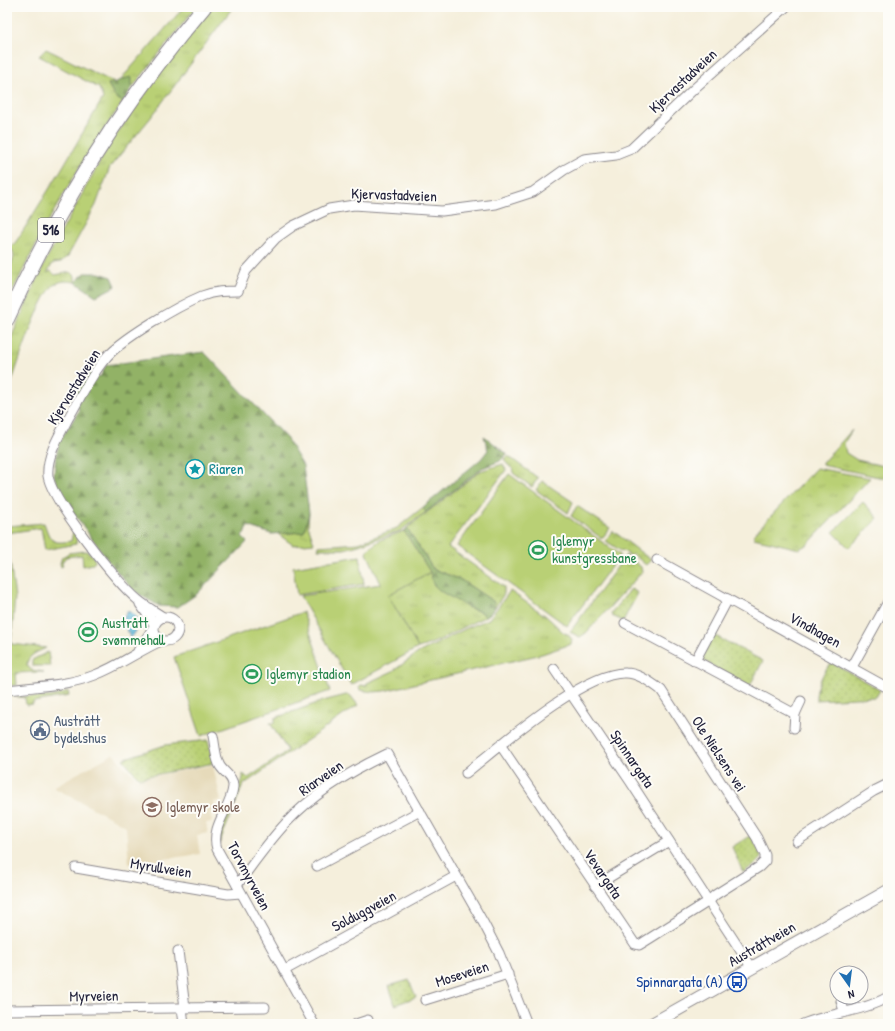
<svg xmlns="http://www.w3.org/2000/svg" width="895" height="1031" font-family="'Patrick Hand',sans-serif">
<defs>
<pattern id="grass-tufts" width="24" height="20" patternUnits="userSpaceOnUse"><rect width="24" height="20" fill="#b9d074"/><path d="M3 7l-1-3M5 7V3M7 7l1-3M15 17l-1-3M17 17v-4M19 17l1-3" fill="none" stroke="#9fb265"/></pattern>
<pattern id="forest-firs" width="22" height="20" patternUnits="userSpaceOnUse"><rect width="22" height="20" fill="#92b266"/><path d="M5 1l3.5 6h-7zM16 11l3.5 6h-7z" fill="#779055"/></pattern>
<pattern id="park-dots" width="8" height="8" patternUnits="userSpaceOnUse"><rect width="8" height="8" fill="#b9d074"/><path d="M2 2h.1M6 6h.1" fill="none" stroke="#9fb265" stroke-width="1.8" stroke-linecap="round"/></pattern>
<pattern id="water-rules" width="6" height="5" patternUnits="userSpaceOnUse"><rect width="6" height="5" fill="#63bfe1"/><path d="M0 2.5h6" fill="none" stroke="#519bb8"/></pattern>
</defs>
<rect width="100%" height="100%" fill="#fdfcf7"/>
<filter id="ink" filterUnits="userSpaceOnUse"><feTurbulence type="fractalNoise" baseFrequency=".025" numOctaves="2"/><feDisplacementMap in="SourceGraphic" scale="8" xChannelSelector="R" yChannelSelector="G"/><feConvolveMatrix kernelMatrix="1 2 1 2 8 2 1 2 1" color-interpolation-filters="sRGB"/></filter>
<filter id="wash" filterUnits="userSpaceOnUse"><feTurbulence type="fractalNoise" baseFrequency=".012" numOctaves="4" result="noise"/><feDisplacementMap in="SourceGraphic" scale="16" xChannelSelector="R" yChannelSelector="G"/><feGaussianBlur stdDeviation="0.9" result="paint"/><feColorMatrix in="noise" values="0 0 0 0 0 0 0 0 0 0 0 0 0 0 0 0 0 1.4 0 .05"/><feComposite in="paint" operator="in"/></filter>
<g filter="url(#wash)">
<rect width="100%" height="100%" fill="#f5efdc"/>
<polygon fill="#e6daba" points="113,754 137,779 213,765 221,801 214,802 216,812 210,813 212,822 206,823 208,833 197,835 200,854 129,864 126,826 53,787"/>
<g fill="url(#grass-tufts)" stroke="#6e7958">
<polygon points="184,7 196,7 132,88 122,78"/>
<path d="M212 7H233L152 116 110 167 96 205 68 256 61 262 53 263 47 273 51 271 55 275 71 272 75 276V282C67 281 61 280 54 285 38 299 15 373 7 396V347L46 260 109 145 165 65Z"/>
<polygon points="46,49 115,83 108,84 115,97 123,102 89,151 47,223 7,302 7,277 14,257 13,251 7,246 14,245 61,170 103,98 99,88 39,56"/>
<polygon points="852,430 844,443 846,453 857,460 888,467 888,479 822,465 822,463"/>
<polygon points="508,456 538,478 532,487 513,473 514,470 507,464 504,459"/>
<polygon points="503,464 506,470 448,547 504,587 504,594 494,609 494,602 461,580 433,569 407,528 480,471"/>
<polygon points="816,468 870,478 808,544 799,549 754,538 755,533"/>
<polygon points="542,481 573,502 568,513 536,490"/>
<polygon points="577,506 610,528 603,537 600,537 571,516"/>
<polygon points="422,508 426,512 400,531 359,545 344,549 318,549 319,546 359,543 397,528"/>
<polygon points="309,513 308,525 314,543 293,545 278,534 303,532"/>
<path d="M44 523C50 539 50 545 71 541L73 532 77 533 76 544 45 550 41 528 7 533V526Z"/>
<polygon points="613,531 651,560 646,565 633,554 631,556 622,550 621,551 606,541"/>
<path d="M7 541 15 597 11 644 46 648C38 652 27 655 27 665L31 670 44 672 16 673 17 685 7 686Z"/>
<path d="M85 551C91 552 94 556 95 562L93 564 83 566 82 555 66 557 62 562 63 566 61 567 60 563 62 557 69 553Z"/>
<polygon points="626,555 641,567 642,572 586,633 580,637 570,632"/>
<path d="M430 572 433 584 469 608 482 612 485 617C462 626 442 642 418 648L388 595Z"/>
<polygon points="510,591 546,616 564,633 568,634 572,640 571,644 542,654 384,691 373,692 360,690 359,687 361,685 366,686 367,683 393,671 418,653 467,628 489,619"/>
<polygon points="48,652 50,666 32,666 32,660"/>
<path d="M68 691 69 696 33 702V704L26 705 25 698 12 696C31 695 50 701 68 691Z"/>
<path d="M346 695H350L358 705 243 785 219 844C220 825 228 807 236 791 239 784 244 782 243 774L248 778 288 751 270 723H275V718L323 701Z"/>
</g>
<g fill="url(#forest-firs)" stroke="#5a6a50">
<path d="M132 77V88L123 102 115 97 108 84C117 83 122 78 132 77Z"/>
<polygon points="85,273 99,273 112,277 116,286 96,296 75,282"/>
<polygon points="204,352 287,439 303,466 309,513 304,532 271,534 248,526 242,537 247,542 197,594 178,607 159,606 142,596 132,589 109,562 60,494 54,476 56,456 60,440 79,411 74,391 87,372 100,377 106,365"/>
<polygon points="484,436 507,454 500,461 482,468 426,512 422,508 481,459 488,450"/>
<path d="M407 528 433 569 461 580 494 602C494 610 492 613 485 617L482 612 469 608 440 591 433 584 430 572 404 531Z"/>
</g>
<g fill="url(#park-dots)" stroke="#6e7958">
<polygon points="631,589 638,593 623,621 612,616 611,613"/>
<polygon points="712,634 763,661 749,687 702,660 701,658"/>
<path d="M833 663 880 690 876 697 816 700C815 690 824 667 833 663Z"/>
<polygon points="208,740 214,763 139,778 123,759 165,745"/>
<polygon points="751,835 761,854 760,860 744,872 742,870 732,847"/>
<polygon points="409,980 416,997 395,1005 389,986"/>
</g>
<g fill="#b9d074" stroke="#6e7958">
<polygon points="509,474 620,555 567,626 457,546"/>
<polygon points="863,502 878,518 849,548 833,532"/>
<polygon points="404,531 430,572 388,595 418,648 351,685 300,596 381,584 366,551 380,540"/>
<polygon points="360,556 364,584 297,595 293,567"/>
<polygon points="303,612 330,691 201,736 174,657"/>
</g>
<polygon fill="url(#water-rules)" stroke="#42708e" points="128,611 135,615 139,624 135,633 130,638 123,618"/>
</g>
<g filter="url(#ink)">
<g fill="none" stroke-linecap="round" stroke-linejoin="round">
<g stroke="#8c888c" stroke-width="11">
<g id="minor">
<polyline points="657,560 888,688"/>
<polyline points="140,604 154,624"/>
<circle cx="166" cy="629" r="12"/>
<path d="M163 617C154 611 145 606 138 600 116 582 52 501 48 476 46 456 60 434 69 417 80 398 90 377 104 360 119 340 178 306 202 296 214 291 226 291 238 291L246 271 276 238 293 226 329 209 354 205 442 211 496 204 533 192 564 170 584 159 616 155 631 149 696 87 786 7"/>
<polyline points="625,623 795,714"/>
<polyline points="138,651 153,628"/>
<polyline points="695,661 728,599"/>
<polyline points="852,667 888,602"/>
<polyline points="554,669 630,781 752,968"/>
<path d="M7 690C37 686 67 686 95 675 119 666 138 651 161 641"/>
<polyline points="794,728 795,714 801,701"/>
<path d="M213 736C215 745 215 755 219 764 222 772 234 776 233 787 231 808 210 826 217 849L314 1024"/>
<path d="M466 773C500 746 584 671 626 673 638 673 652 683 661 690L757 838 765 855V861L759 867 715 895 709 901 644 942 639 945 635 944 501 746"/>
<polyline points="797,841 874,791 888,784"/>
<polyline points="317,866 420,811"/>
<polyline points="76,868 228,894 241,893"/>
<path d="M237 885C253 864 268 842 286 823 314 793 351 771 387 754L484 924 499 953 527 1024"/>
<polyline points="595,886 669,841"/>
<polyline points="178,951 185,1008"/>
<polyline points="285,970 456,876"/>
<polyline points="425,1000 508,974"/>
<polyline points="841,1001 844,1011"/>
<polyline points="182,1008 184,1024"/>
<polyline points="7,1010 265,1007"/>
<polyline points="356,1024 368,1020"/>
<path d="M803 1024C830 1013 862 1012 888 997"/>
</g>
</g>
<g stroke="#8c888c" stroke-width="14">
<polyline id="secondary" points="652,1024 888,891"/>
</g>
<g stroke="#8c888c" stroke-width="16">
<path id="primary" d="M7 319C58 206 124 101 204 7"/>
</g>
<use href="#minor" stroke="#fff" stroke-width="9"/>
<use href="#secondary" stroke="#fff" stroke-width="12"/>
<use href="#primary" stroke="#fff" stroke-width="14"/>
</g>
</g>
<defs>
<g id="sight-ring" transform="scale(1)"><circle r="9.5" fill="#fdfcf7" stroke="#0f9aa8" stroke-width="1.5"/><path d="M0-6L1.8-2.2L6-1.7L2.9 1.2L3.7 5.4L0 3.3L-3.7 5.4L-2.9 1.2L-6-1.7L-1.8-2.2Z" fill="#0f9aa8"/></g>
<g id="stadium-ring" transform="scale(1)"><circle r="9.5" fill="#fdfcf7" stroke="#2e9e5b" stroke-width="1.5"/><path d="M0-5a6.5 5 0 1 0 0 10a6.5 5 0 1 0 0-10ZM-3.5-1.8h7v3.6h-7Z" fill="#2e9e5b"/></g>
<g id="civic-ring" transform="scale(1)"><circle r="9.5" fill="#fdfcf7" stroke="#5c6f8a" stroke-width="1.5"/><path d="M-.6-6.5H3V-4.5H.6V-3L4-1V1h2V6H-6V1h2V-1L-.6-3ZM-1.2 2.5V6h2.4V2.5Z" fill="#5c6f8a"/></g>
<g id="school-ring" transform="scale(1)"><circle r="9.5" fill="#fdfcf7" stroke="#8d6e63" stroke-width="1.5"/><path d="M0-5L7-2L0 1L-7-2ZM-4 1L0 2.5L4 1V4Q0 6-4 4Z" fill="#8d6e63"/></g>
<g id="bus-ring" transform="scale(1)"><circle r="9.5" fill="#fdfcf7" stroke="#1a4fb4" stroke-width="1.5"/><path d="M-5-6H5V4H4V6H2V4H-2V6H-4V4H-5ZM-3.5-4V0h7V-4ZM-3.5 1.2v1.5H-2V1.2ZM2 1.2v1.5H3.5V1.2Z" fill="#1a4fb4"/></g>
</defs>
<g fill-rule="evenodd">
<use href="#sight-ring" x="195" y="469"/>
<use href="#stadium-ring" x="538" y="550"/>
<use href="#stadium-ring" x="88" y="632"/>
<use href="#stadium-ring" x="252" y="674"/>
<use href="#civic-ring" x="40" y="730"/>
<use href="#school-ring" x="152" y="807"/>
<use href="#bus-ring" x="737" y="982"/>
</g>
<g text-anchor="middle" stroke-width="4" stroke-linejoin="round" paint-order="stroke">
<rect fill="#fdfcf7" stroke="#646373" stroke-width="1" x="38" y="218" width="26" height="24" rx="3"/>
<g font-size="14" font-weight="bold" fill="#22223b">
<text x="51" y="235">516</text>
</g>
<g font-size="15" fill="#22223b" stroke="#fdfcf7">
<text transform="translate(683 81) rotate(-43)" y="5">Kjervastadveien</text>
<text transform="translate(394 195) rotate(2)" y="5">Kjervastadveien</text>
<text transform="translate(74 387) rotate(-58)" y="5">Kjervastadveien</text>
<text transform="translate(815 630) rotate(29)" y="5">Vindhagen</text>
<text transform="translate(719 754) rotate(57)" y="5">Ole Nielsens vei</text>
<text transform="translate(632 759) rotate(56)" y="5">Spinnargata</text>
<text transform="translate(321 778) rotate(-35)" y="5">Riarveien</text>
<text transform="translate(161 868) rotate(9)" y="5">Myrullveien</text>
<text transform="translate(603 874) rotate(56)" y="5">Vevargata</text>
<text transform="translate(249 876) rotate(62)" y="5">Torvmyrveien</text>
<text transform="translate(364 911) rotate(-28)" y="5">Solduggveien</text>
<text transform="translate(762 944) rotate(-30)" y="5">Austråttveien</text>
<text transform="translate(462 974) rotate(-18)" y="5">Moseveien</text>
<text transform="translate(94 996) rotate(-1)" y="5">Myrveien</text>
</g>
<g font-size="15" fill="#0d838f" stroke="#fdfcf7" text-anchor="start">
<text x="209" y="474">Riaren</text>
</g>
<g font-size="15" fill="#27864d" stroke="#fdfcf7" text-anchor="start">
<text x="552" y="546">Iglemyr<tspan x="552" dy="17">kunstgressbane</tspan></text>
<text x="102" y="628">Austrått<tspan x="102" dy="17">svømmehall</tspan></text>
<text x="266" y="679">Iglemyr stadion</text>
</g>
<g font-size="15" fill="#4e5e75" stroke="#fdfcf7" text-anchor="start">
<text x="54" y="726">Austrått<tspan x="54" dy="17">bydelshus</tspan></text>
</g>
<g font-size="15" fill="#785e54" stroke="#fdfcf7" text-anchor="start">
<text x="166" y="812">Iglemyr skole</text>
</g>
<g font-size="15" fill="#164399" stroke="#fdfcf7" text-anchor="end">
<text x="723" y="987">Spinnargata (A)</text>
</g>
</g>
<rect width="895" height="1031" fill="none" stroke="#fdfcf7" stroke-width="24"/>
<g transform="translate(849 985) rotate(166)"><circle r="19" fill="#fdfcf7" stroke="#a5a5ac"/>
<path d="M0-3L7 15L0 10L-7 15Z" fill="#1f6fb2"/>
<text y="-6" font-size="11" font-weight="bold" text-anchor="middle" fill="#22223b">N</text>
</g>
</svg>
